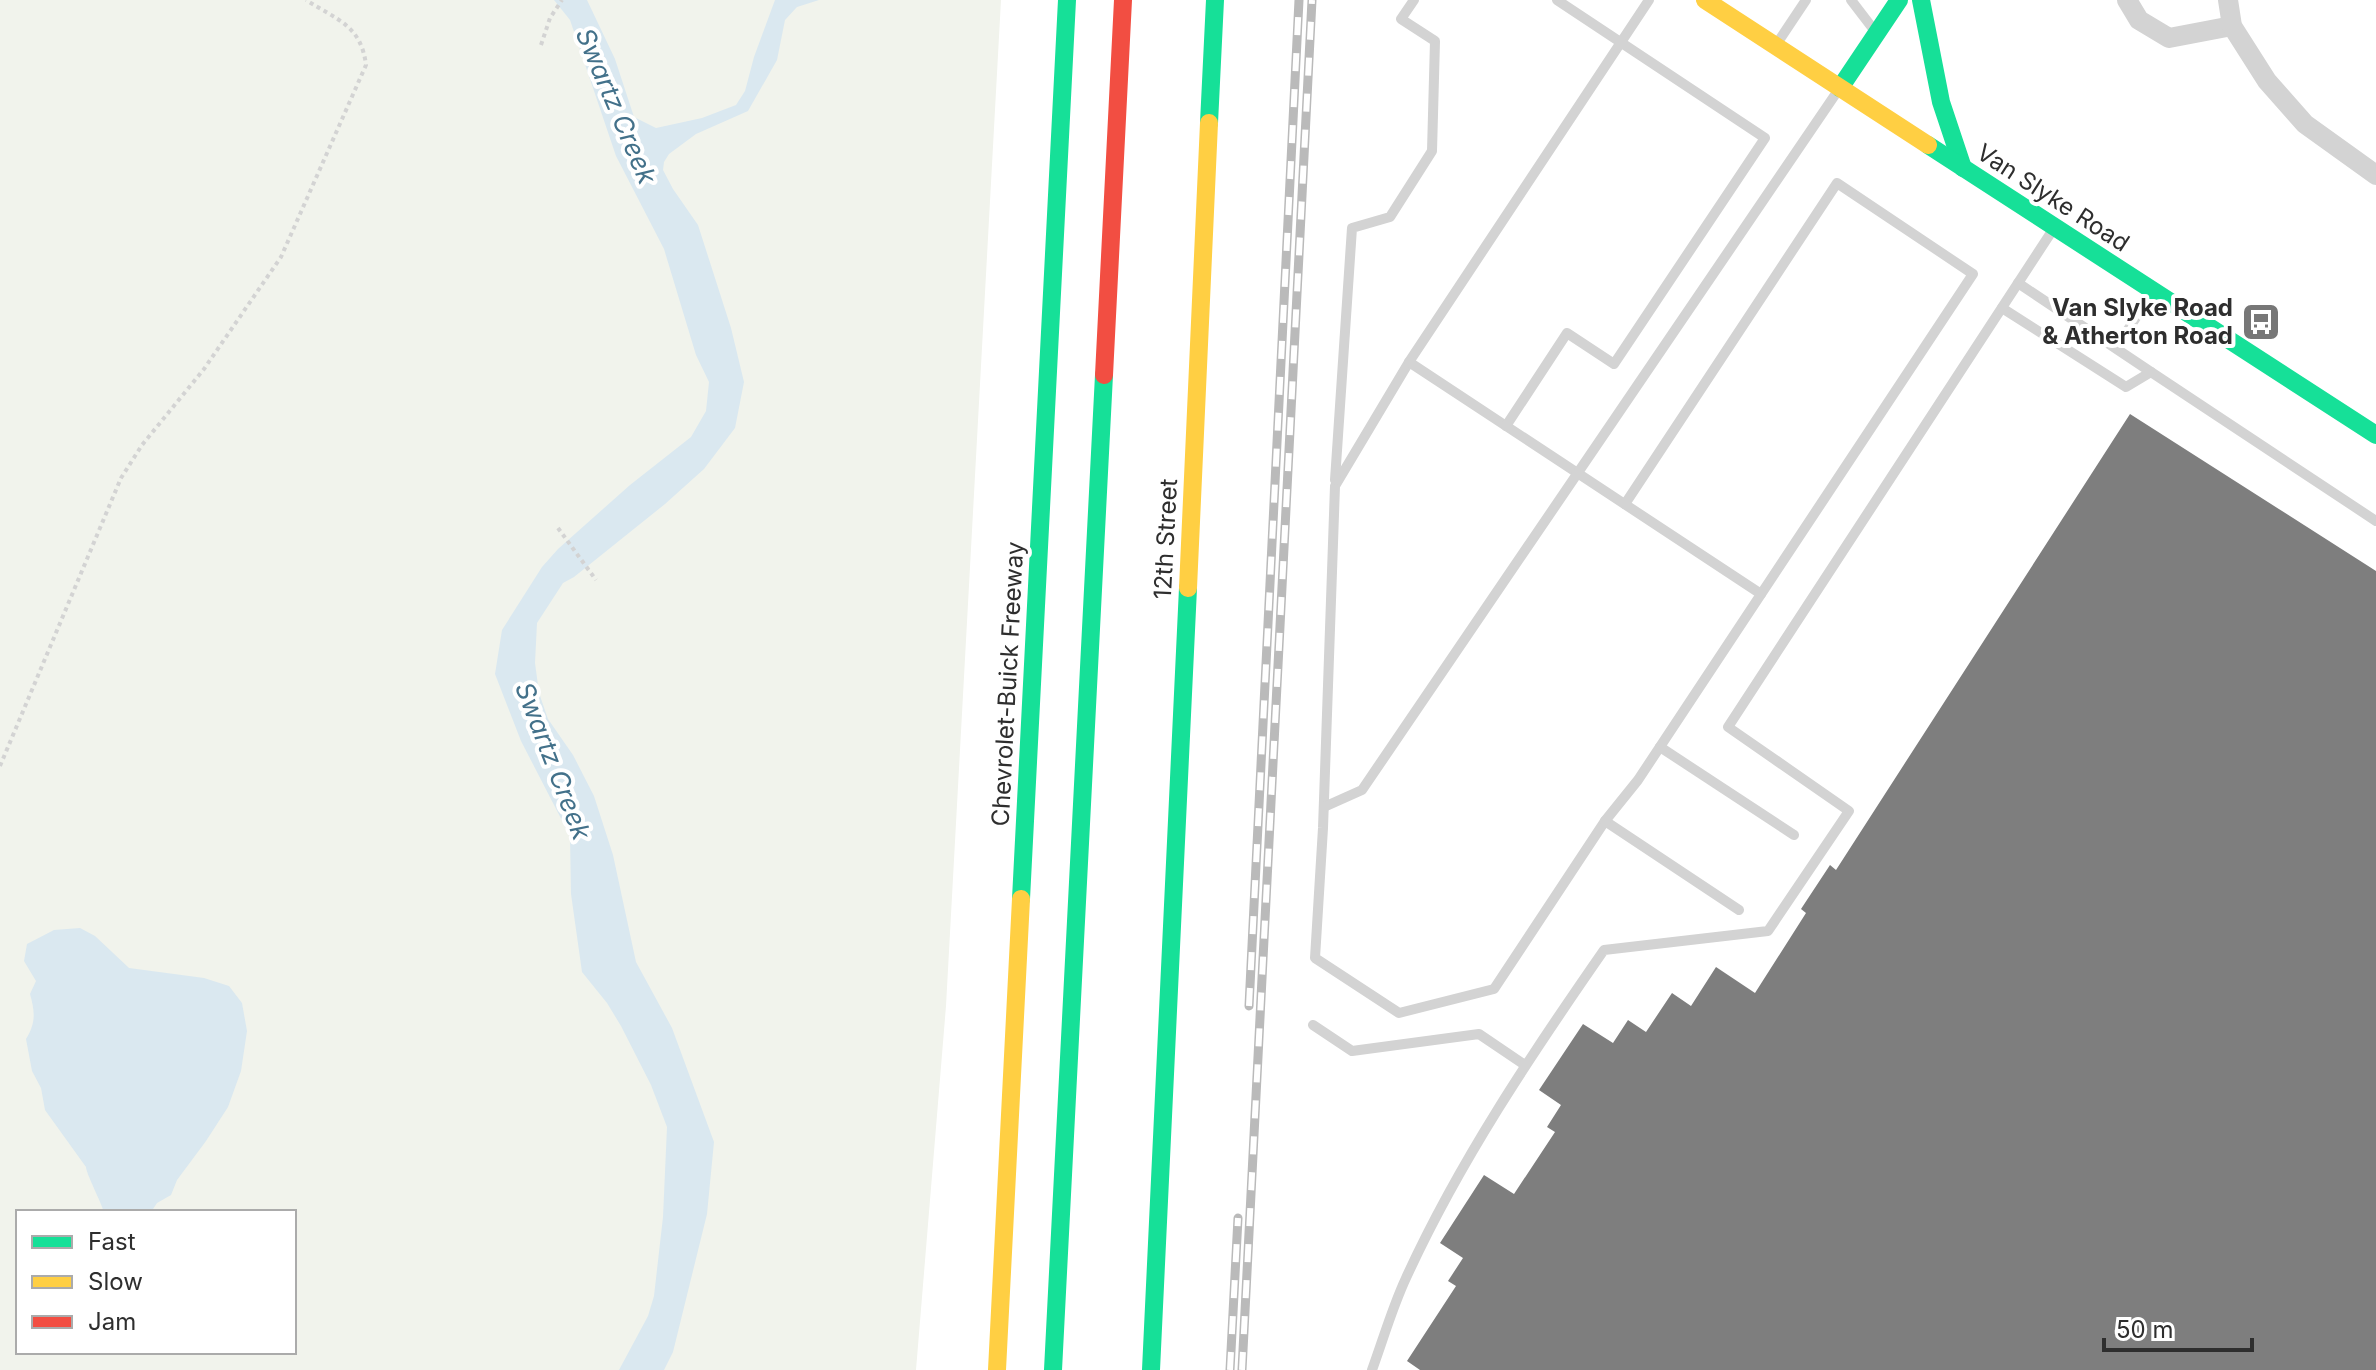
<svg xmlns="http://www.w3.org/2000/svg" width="2376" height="1370" font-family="Inter,sans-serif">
<rect width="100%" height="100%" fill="#fff"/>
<path fill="#f1f3ec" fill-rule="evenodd" d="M0 0H1001L946 1006 916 1370H0ZM18 1212H294V1352H18Z"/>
<g fill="#dae8f0">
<polygon points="554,0 587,0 615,59 634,117 656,128 702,118 736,105 745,91 754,57 775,0 819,0 797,7 785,20 777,60 748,111 696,134 669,154 664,162 663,170 673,189 698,225 731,328 744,382 735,428 704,469 665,504 574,577 563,583 537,623 535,663 539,693 548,719 573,755 594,796 613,855 636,962 672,1028 714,1142 707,1214 673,1352 664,1370 619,1370 648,1316 654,1296 663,1217 667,1127 651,1085 621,1026 607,1003 582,972 571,894 570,836 521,741 495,674 502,630 542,567 558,549 630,485 691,437 706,411 709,382 696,355 664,249 616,156 570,20"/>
<path d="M80 928 95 936 129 968 204 978 229 986 242 1003 247 1031 241 1071 228 1107 206 1141 177 1180 171 1195 157 1203 151 1212H104C101 1202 86 1173 86 1167L45 1110 41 1088 32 1071 26 1039C36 1023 35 1012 30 994L36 981 24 961 27 944 54 930Z"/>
</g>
<polygon fill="#7e7e7e" points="2130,414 2376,571 2376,1370 1420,1370 1407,1361 1456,1286 1448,1281 1463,1258 1440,1243 1484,1175 1514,1194 1555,1132 1547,1127 1561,1105 1539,1090 1583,1024 1613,1043 1628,1020 1646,1032 1672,993 1691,1006 1716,967 1755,993 1806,913 1801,909 1830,865 1836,870"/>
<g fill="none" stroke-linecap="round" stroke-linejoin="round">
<g stroke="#d3d3d3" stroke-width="4" stroke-dasharray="4 4" stroke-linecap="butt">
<polyline points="541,45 550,18 562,0"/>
<polyline points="558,528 596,580"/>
<path d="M0 766 121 478 142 445 204 369 281 257 366 65C361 25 337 20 306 0"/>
</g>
<g stroke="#d3d3d3" stroke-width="10">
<polyline points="1649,0 1409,362 1335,486 1323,828 1315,958 1399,1013 1494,989 1605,821 1739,910"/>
<polyline points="1851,0 1874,30"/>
<polyline points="1776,45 1806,0"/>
<polyline points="2018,283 2151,372"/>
<polyline points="2002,308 2126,387 2151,372 2376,521"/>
<polyline points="2116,348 2152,293"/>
<polyline points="1409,362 1761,594"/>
<polyline points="1506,426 1567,333 1614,364 1765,138 1557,0"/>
<polyline points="1335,480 1352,228 1390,217 1432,151 1435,41 1401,19 1414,0"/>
<polyline points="1660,747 1794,835"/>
<polyline points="1324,807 1362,790 1839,89"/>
<polyline points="1605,821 1638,780 1973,274 1837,183 1625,504"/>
<polyline points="1313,1025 1352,1051 1479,1034 1525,1065"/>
<path d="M1372 1370C1383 1340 1392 1308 1406 1278 1459 1162 1531 1055 1604 950L1768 931 1849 811 1728 727 2054 228"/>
</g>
<g stroke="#d3d3d3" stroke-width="20">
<polyline points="2127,0 2139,20 2169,38 2232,26"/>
<polyline points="2228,0 2232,26 2267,81 2305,124 2376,175"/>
</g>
<g stroke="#16e098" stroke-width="18">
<polyline points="1921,0 1941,102 1963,168"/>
<polyline points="1840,88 1899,0"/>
<polyline points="1209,123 1215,0"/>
<polyline points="1928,145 2376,435"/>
<polyline points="1021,899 1067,0"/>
<polyline points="1053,1370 1104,375"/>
<polyline points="1151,1370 1188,588"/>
</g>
<g stroke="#ffcf43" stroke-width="18">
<polyline points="1705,0 1928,145"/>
<polyline points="1188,588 1209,123"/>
<polyline points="997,1370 1021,899"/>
</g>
<polyline stroke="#f24e42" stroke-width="18" points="1104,375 1123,0"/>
<g stroke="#bababa" stroke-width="9">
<g id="rail">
<polyline points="1249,1006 1299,0"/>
<polyline points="1230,1370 1238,1218"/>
<polyline points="1242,1370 1312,0"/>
</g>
</g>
<use href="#rail" stroke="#fff" stroke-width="6" stroke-dasharray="18" stroke-linecap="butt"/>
</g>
<defs>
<g id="bus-square" transform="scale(2)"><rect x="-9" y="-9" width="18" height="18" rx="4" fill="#777" stroke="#fff"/><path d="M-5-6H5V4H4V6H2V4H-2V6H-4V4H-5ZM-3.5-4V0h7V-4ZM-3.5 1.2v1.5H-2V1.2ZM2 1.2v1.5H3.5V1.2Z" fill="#fff"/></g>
</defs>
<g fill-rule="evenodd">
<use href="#bus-square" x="2261" y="322"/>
</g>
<g text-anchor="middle" stroke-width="8" stroke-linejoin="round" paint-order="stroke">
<g font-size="24" fill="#2e2e2e" stroke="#fff">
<text transform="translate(2053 198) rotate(33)" y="8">Van Slyke Road</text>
<text transform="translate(1166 539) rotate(-87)" y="8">12th Street</text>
<text transform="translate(1008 684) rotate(-87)" y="8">Chevrolet-Buick Freeway</text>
</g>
<g font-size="24" font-weight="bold" fill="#2e2e2e" stroke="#fff" text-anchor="end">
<text x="2233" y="316">Van Slyke Road<tspan x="2233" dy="28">&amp; Atherton Road</tspan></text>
</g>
<g font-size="26" font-style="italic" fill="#43718a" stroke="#fff">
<text transform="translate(616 106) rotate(67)" y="9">Swartz Creek</text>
<text transform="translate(553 761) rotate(69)" y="9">Swartz Creek</text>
</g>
</g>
<rect x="16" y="1210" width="280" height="144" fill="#ffffff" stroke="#ababab" stroke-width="2"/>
<rect x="32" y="1236" width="40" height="12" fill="#16e098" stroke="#ababab" stroke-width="2"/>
<text x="88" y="1250" font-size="24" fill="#2e2e2e">Fast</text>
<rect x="32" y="1276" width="40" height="12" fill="#ffcf43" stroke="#ababab" stroke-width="2"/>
<text x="88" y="1290" font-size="24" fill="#2e2e2e">Slow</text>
<rect x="32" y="1316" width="40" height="12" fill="#f24e42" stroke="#ababab" stroke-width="2"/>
<text x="88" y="1330" font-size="24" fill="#2e2e2e">Jam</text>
<path d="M2104 1338v12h148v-12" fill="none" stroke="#2e2e2e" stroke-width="4"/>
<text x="2116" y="1338" font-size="24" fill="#2e2e2e" stroke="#ffffff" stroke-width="6" paint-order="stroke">50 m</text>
</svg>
